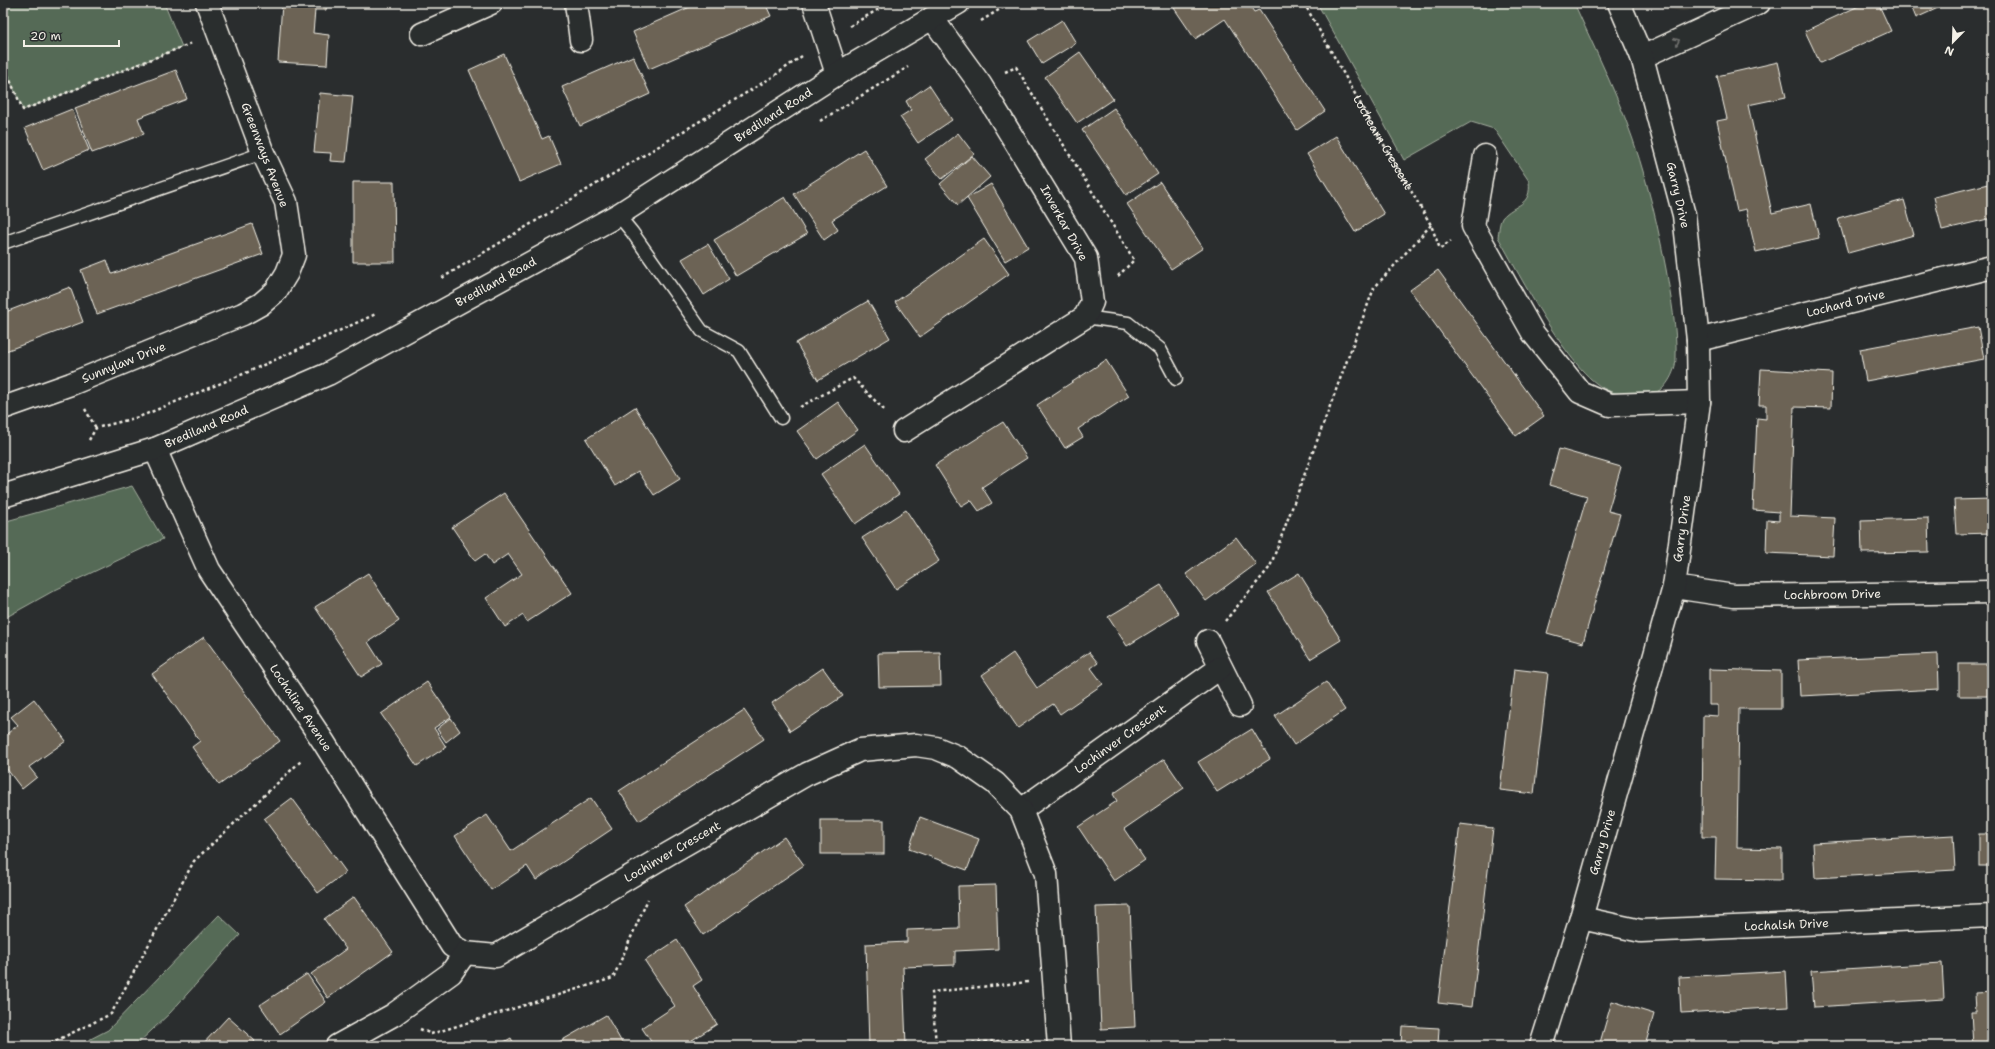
<svg xmlns="http://www.w3.org/2000/svg" width="1995" height="1049" font-family="'Shantell Sans',sans-serif">
<rect width="100%" height="100%" fill="#2a2d2e"/>
<filter id="ink" filterUnits="userSpaceOnUse"><feTurbulence type="fractalNoise" baseFrequency=".025" numOctaves="2"/><feDisplacementMap in="SourceGraphic" scale="8" xChannelSelector="R" yChannelSelector="G"/><feConvolveMatrix kernelMatrix="1 2 1 2 8 2 1 2 1" color-interpolation-filters="sRGB"/></filter>
<g filter="url(#ink)">
<polygon fill="#3e3e39" points="1656,3 1709,3 1692,10 1683,11 1668,9"/>
<g fill="#556a56" stroke="#a4ae9f">
<polygon points="3,3 164,3 182,47 23,110 3,64"/>
<path d="M1317 3H1574C1588 34 1603 65 1616 96 1640 151 1655 210 1666 269 1671 298 1677 329 1676 358 1676 371 1665 394 1649 395 1635 395 1621 397 1607 390 1569 373 1520 275 1498 237 1499 231 1499 223 1502 218 1515 203 1532 207 1529 181L1494 129 1471 122 1404 160Z"/>
<polygon points="132,486 163,539 55,590 3,619 3,522"/>
<polygon points="219,915 240,935 170,1013 135,1046 77,1046 108,1030"/>
</g>
<g fill="#6c6454" stroke="#f4f1e8">
<polygon points="282,3 327,3 326,10 315,10 313,33 329,35 327,65 278,62"/>
<polygon points="699,3 765,3 771,16 649,69 633,32"/>
<polygon points="1182,3 1248,3 1254,12 1259,10 1325,111 1297,130 1225,19 1195,39 1174,8"/>
<polygon points="1865,3 1878,3 1891,31 1820,63 1805,31"/>
<polygon points="1910,3 1949,3 1916,18"/>
<polygon points="1062,20 1076,43 1042,64 1028,41"/>
<polygon points="1080,52 1113,99 1077,123 1045,77"/>
<polygon points="504,54 542,139 549,136 561,164 519,182 469,70"/>
<polygon points="633,56 650,94 580,126 562,87"/>
<polygon points="1778,62 1786,97 1748,105 1772,213 1811,204 1819,238 1756,252 1746,209 1737,211 1717,121 1727,119 1717,76"/>
<polygon points="176,70 187,99 138,118 144,134 92,153 75,108"/>
<polygon points="929,85 952,120 918,143 900,117 911,110 906,101"/>
<polygon points="320,93 353,96 346,162 330,161 331,153 314,152"/>
<polygon points="1114,108 1158,174 1126,195 1082,130"/>
<polygon points="72,109 89,150 43,170 25,128"/>
<polygon points="958,133 974,154 942,179 925,159"/>
<polygon points="1336,136 1384,214 1355,232 1307,154"/>
<polygon points="864,149 887,186 832,220 838,230 824,240 794,194"/>
<polygon points="972,156 990,177 958,205 940,184"/>
<polygon points="353,182 394,182 395,262 353,262"/>
<polygon points="1160,182 1203,248 1171,269 1127,204"/>
<polygon points="1992,183 1992,218 1942,230 1934,197"/>
<polygon points="991,184 1028,247 1005,261 967,198"/>
<polygon points="785,197 807,234 736,276 714,240"/>
<polygon points="1904,200 1914,235 1848,253 1838,218"/>
<polygon points="252,224 263,254 97,314 81,270 107,260 112,274"/>
<polygon points="984,239 1009,274 920,337 895,302"/>
<polygon points="708,244 729,279 704,295 682,259"/>
<polygon points="1438,270 1544,416 1516,436 1410,290"/>
<polygon points="70,287 83,322 3,352 3,313"/>
<polygon points="868,301 890,338 818,380 796,343"/>
<polygon points="1978,327 1984,359 1866,381 1860,349"/>
<polygon points="1106,360 1129,396 1078,429 1083,437 1065,448 1037,405"/>
<polygon points="1761,369 1832,373 1831,408 1794,407 1790,516 1835,518 1833,556 1766,553 1767,520 1779,521 1779,512 1753,510 1757,418 1766,419 1766,405 1759,405"/>
<polygon points="838,402 858,430 817,459 797,431"/>
<polygon points="635,407 680,479 654,495 638,471 615,486 586,439"/>
<polygon points="1003,422 1027,458 982,487 992,503 979,511 971,500 961,506 935,465"/>
<polygon points="865,444 899,494 855,524 821,474"/>
<polygon points="1559,449 1621,467 1608,511 1620,514 1583,643 1547,633 1587,496 1549,485"/>
<polygon points="504,493 572,593 527,622 523,615 505,627 486,598 522,574 508,554 492,565 485,554 475,561 452,527"/>
<polygon points="1992,499 1992,533 1956,534 1954,500"/>
<polygon points="906,510 939,561 896,589 862,538"/>
<polygon points="1928,518 1929,552 1862,553 1861,520"/>
<polygon points="1236,537 1256,564 1206,601 1186,574"/>
<polygon points="368,573 399,621 368,642 382,664 361,677 315,607"/>
<polygon points="1299,573 1341,640 1310,659 1268,592"/>
<polygon points="1161,585 1179,614 1127,646 1108,617"/>
<polygon points="204,637 280,741 219,785 192,747 200,741 152,674"/>
<polygon points="940,652 941,686 879,687 878,653"/>
<polygon points="1089,652 1098,663 1091,668 1103,684 1060,714 1053,704 1018,728 982,675 1013,653 1037,688"/>
<polygon points="1938,654 1939,689 1800,696 1798,660"/>
<rect x="1959" y="664" width="33" height="32"/>
<polygon points="823,668 843,696 790,731 772,703"/>
<polygon points="1514,669 1548,673 1534,794 1500,790"/>
<polygon points="1709,669 1781,671 1781,709 1739,709 1737,848 1782,849 1782,880 1715,879 1716,837 1702,837 1703,715 1718,716 1718,705 1709,705"/>
<polygon points="427,682 451,717 434,728 446,747 417,766 381,714"/>
<polygon points="1326,682 1345,710 1294,745 1275,716"/>
<polygon points="34,699 66,741 29,767 37,777 22,789 3,764 3,737 18,725 11,717"/>
<polygon points="744,710 764,739 639,821 619,791"/>
<polygon points="451,718 460,731 446,742 437,729"/>
<polygon points="1252,729 1270,759 1217,792 1198,762"/>
<polygon points="1164,759 1184,788 1124,829 1145,860 1114,881 1078,827 1117,801 1113,794"/>
<polygon points="292,798 346,872 318,893 264,819"/>
<polygon points="591,798 612,829 536,880 527,866 491,890 455,836 487,815 511,851"/>
<polygon points="920,817 979,839 967,870 909,849"/>
<rect x="821" y="820" width="63" height="34"/>
<polygon points="1460,824 1493,828 1472,1007 1438,1003"/>
<rect x="1979" y="834" width="13" height="32"/>
<polygon points="1953,835 1955,870 1815,878 1813,843"/>
<polygon points="784,837 804,865 703,935 684,907"/>
<polygon points="996,885 998,949 955,951 955,965 903,967 906,1046 869,1046 866,944 907,942 907,930 959,928 958,886"/>
<polygon points="354,897 393,952 328,998 311,974 346,949 324,919"/>
<polygon points="1130,906 1135,1027 1101,1029 1096,907"/>
<polygon points="677,940 702,980 693,986 717,1024 683,1046 654,1046 642,1028 675,1006 645,961"/>
<polygon points="1942,963 1944,999 1814,1007 1811,971"/>
<polygon points="1786,971 1788,1007 1681,1013 1679,977"/>
<polygon points="307,974 326,1002 280,1034 260,1005"/>
<polygon points="1992,992 1992,1046 1973,1046 1971,1012 1976,1012 1975,993"/>
<polygon points="1612,1001 1654,1014 1645,1046 1599,1046"/>
<polygon points="606,1015 624,1046 552,1046"/>
<polygon points="228,1017 255,1041 251,1046 201,1046"/>
<polygon points="1402,1026 1439,1028 1438,1046 1401,1046"/>
<polygon points="511,1038 515,1046 497,1046"/>
</g>
<g fill="none" stroke-linecap="round" stroke-linejoin="round">
<g stroke="#f4f1e8" stroke-width="15">
<g id="lane">
<polyline points="618,215 632,232 702,331 739,351 781,418"/>
<polyline points="3,243 263,153"/>
<polyline points="1085,317 1128,323 1160,349 1176,379"/>
</g>
</g>
<g stroke="#f4f1e8" stroke-width="25">
<g id="street">
<polyline points="576,3 581,40"/>
<polyline points="814,3 837,74"/>
<polyline points="422,34 491,3"/>
<polyline points="1642,57 1759,3"/>
<polyline points="1485,156 1473,226 1533,333 1580,392 1610,405 1699,402"/>
<path id="s2" d="M1698 340 1992 267"/>
<path id="s3" d="M3 408 71 384 243 314 261 304 276 291 287 273 294 255 286 202 263 153 207 3"/>
<polyline points="904,431 1085,317 1092,302 1086,258 980,84 932,18"/>
<path id="s4" d="M155 449 209 570 323 741 452 946 465 953"/>
<path id="s5" d="M1674 587 1734 596 1992 592"/>
<polyline points="1208,641 1240,705"/>
<path id="s6" d="M1021 810 1220 668"/>
<path id="s7" d="M1581 918 1641 931 1992 916"/>
<path id="s8" d="M337 1046 393 1015 451 973 465 953 496 956 668 854 807 774 860 750 916 745 936 748 958 757 995 783 1021 810 1046 874 1059 1046"/>
<path id="s9" d="M1541 1046 1581 918 1674 587 1699 402 1698 340 1684 215 1642 57 1619 3"/>
</g>
</g>
<g stroke="#f4f1e8" stroke-width="25">
<g id="secondary">
<path id="s10" d="M3 496 155 449 328 374 618 215 837 74 958 3"/>
</g>
</g>
<g stroke="#f4f1e8" stroke-width="2.5" stroke-dasharray="3 3" stroke-linecap="butt">
<path id="s1" d="M1304 3 1373 126 1431 225 1440 249 1451 241"/>
<polyline points="981,21 1010,3"/>
<polyline points="850,26 889,3"/>
<polyline points="3,64 23,110 192,43"/>
<polyline points="1005,72 1016,67 1134,260 1117,277"/>
<polyline points="820,121 908,67"/>
<polyline points="442,278 774,76 802,56"/>
<polyline points="800,407 853,378 886,412"/>
<polyline points="85,409 96,428"/>
<polyline points="89,440 96,428 139,417 248,372 376,314"/>
<polyline points="1225,621 1270,567 1374,288 1431,225"/>
<polyline points="1028,982 932,992 936,1045 1031,1039"/>
<polyline points="420,1029 431,1034 613,978 648,899"/>
<polyline points="45,1046 111,1014 194,861 302,760"/>
</g>
<use href="#lane" stroke="#2a2d2e" stroke-width="12"/>
<use href="#street" stroke="#2a2d2e" stroke-width="22"/>
<use href="#secondary" stroke="#2a2d2e" stroke-width="22"/>
</g>
<defs><path id="oneway-chevron" d="M-2-3.5L2.5 0L-2 3.5" fill="none" stroke-width="1.6" stroke-linecap="round" stroke-linejoin="round"/></defs>
<use stroke="#71726f" href="#oneway-chevron" transform="translate(1677 41) rotate(-24)"/>
</g>
<g text-anchor="middle" stroke-width="3" stroke-linejoin="round" paint-order="stroke">
<g font-size="12" fill="#f4f1e8" stroke="#2a2d2e">
<text dy="4" stroke="none"><textPath href="#s10" startOffset="863">Brediland Road</textPath></text>
<text dy="4" stroke="none"><textPath href="#s1" startOffset="160">Lochearn Crescent</textPath></text>
<text transform="translate(265 155) rotate(69)" y="4">Greenways Avenue</text>
<text transform="translate(1678 195) rotate(77)" y="4">Garry Drive</text>
<text transform="translate(1064 223) rotate(61)" y="4">Inverkar Drive</text>
<text dy="4" stroke="none"><textPath href="#s10" startOffset="539">Brediland Road</textPath></text>
<text dy="4" stroke="none"><textPath href="#s2" startOffset="152">Lochard Drive</textPath></text>
<text dy="4" stroke="none"><textPath href="#s3" startOffset="129">Sunnylaw Drive</textPath></text>
<text dy="4" stroke="none"><textPath href="#s10" startOffset="215">Brediland Road</textPath></text>
<text dy="4" stroke="none"><textPath href="#s9" startOffset="537">Garry Drive</textPath></text>
<text dy="4" stroke="none"><textPath href="#s5" startOffset="159">Lochbroom Drive</textPath></text>
<text dy="4" stroke="none"><textPath href="#s4" startOffset="298">Lochaline Avenue</textPath></text>
<text dy="4" stroke="none"><textPath href="#s6" startOffset="122">Lochinver Crescent</textPath></text>
<text dy="4" stroke="none"><textPath href="#s9" startOffset="213">Garry Drive</textPath></text>
<text dy="4" stroke="none"><textPath href="#s8" startOffset="396">Lochinver Crescent</textPath></text>
<text dy="4" stroke="none"><textPath href="#s7" startOffset="207">Lochalsh Drive</textPath></text>
</g>
</g>
<rect width="1995" height="1049" fill="none" stroke="#2a2d2e" stroke-width="16"/>
<rect x="8" y="8" width="1979" height="1033" fill="none" stroke="#f4f1e8" stroke-width="1.5" filter="url(#ink)"/>
<g transform="translate(1953 42) rotate(203)" stroke="#2a2d2e" stroke-width="3" paint-order="stroke">
<path d="M0-3L7 15L0 10L-7 15Z" fill="#f4f1e8"/>
<text y="-6" font-size="11" font-weight="bold" text-anchor="middle" fill="#f4f1e8">N</text>
</g>
<path d="M24 40v6h95v-6" fill="none" stroke="#f4f1e8" stroke-width="2"/>
<text x="30" y="40" font-size="12" fill="#f4f1e8" stroke="#2a2d2e" stroke-width="3" paint-order="stroke">20 m</text>
</svg>
